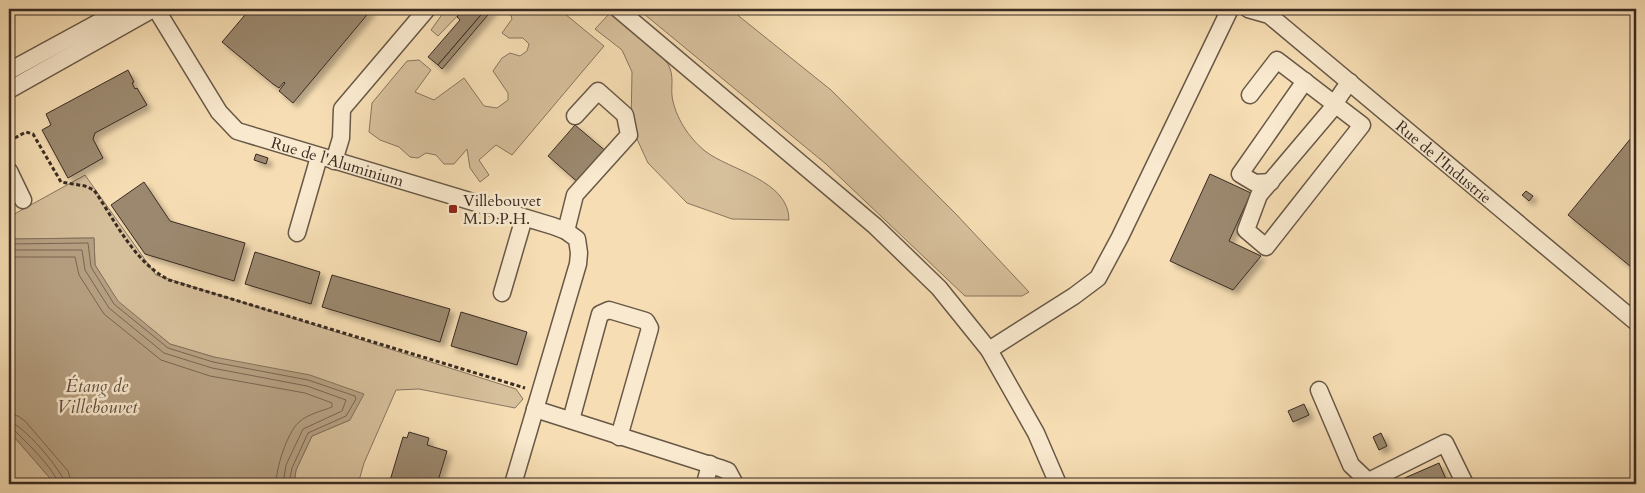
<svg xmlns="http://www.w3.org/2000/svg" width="1645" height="493" font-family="Cardo,serif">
<defs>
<filter id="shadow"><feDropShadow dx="4.5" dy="4.5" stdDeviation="2.5" flood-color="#0004"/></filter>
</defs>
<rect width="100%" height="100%" fill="#f6ddb3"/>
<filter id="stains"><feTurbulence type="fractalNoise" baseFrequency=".004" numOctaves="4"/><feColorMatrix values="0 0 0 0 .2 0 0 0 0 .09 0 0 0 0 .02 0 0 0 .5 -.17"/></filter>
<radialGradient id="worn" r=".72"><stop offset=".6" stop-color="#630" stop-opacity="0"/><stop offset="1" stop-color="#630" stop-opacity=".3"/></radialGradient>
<g fill="#d6bf9b" stroke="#88755f">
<polygon points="446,9 464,9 438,36 431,30"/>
<polygon points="509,9 559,9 604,46 512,155 496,145 479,160 489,175 480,182 470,168 467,149 454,164 444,164 436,155 426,153 418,158 410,157 399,147 380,140 369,132 372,103 407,61 419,60 431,70 415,92 434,100 464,78 484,106 497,108 508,100 508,93 493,71 502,58 510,53 520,56 527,51 529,44 523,38 509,38 502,33 512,19"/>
<polygon points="638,9 730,9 831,90 955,213 1029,292 1022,296 965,296 826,164"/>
<path d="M610 13C622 23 664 55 669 66 674 77 671 86 672 96 675 117 689 138 705 151 729 170 789 180 789 220L732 219 687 203 648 163 631 126 632 72 622 50 595 29Z"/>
<polygon points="85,175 156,275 516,389 523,399 515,408 419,389 396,390 364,463 358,484 294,484 296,470 312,436 350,420 214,357 170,344 118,302 95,265 94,238 9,239 9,217"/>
<polygon points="9,431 55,484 9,484"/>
</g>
<polygon fill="#b6a082" stroke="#84715c" points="94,238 95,265 118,301 170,344 214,357 310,375 364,394 350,420 312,436 296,470 294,484 55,484 9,431 9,239"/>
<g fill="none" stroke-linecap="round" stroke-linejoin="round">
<g stroke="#786652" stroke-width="1">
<polyline points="9,244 88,243 91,267 114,304 168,348 213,362 308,380 355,396 356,399 346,416 308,433 292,468 289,484"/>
<polyline points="9,250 82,250 85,270 109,308 164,353 212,368 307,386 346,400 342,411 303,429 286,465 283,484"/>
<path d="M9 257H75L79 275 104 314 161 360 210 376 305 393 332 403V407C322 411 308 414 299 422 287 433 276 468 276 484"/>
<polyline points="9,414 18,416 25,421 68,471 72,484"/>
<path d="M9 422C21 422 64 472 65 484"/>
<path d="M9 428 14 430C25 441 56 470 58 484"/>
</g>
</g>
<g fill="#9b886e" stroke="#392b23" filter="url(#shadow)">
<polygon points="250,9 372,9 293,103 279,91 285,83 284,82 279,88 273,84 222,42"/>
<polygon points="464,9 486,9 438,65 428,57 460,20 457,17"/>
<polygon points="486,9 493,9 442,69 438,65"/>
<polygon points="128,70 134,82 132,83 135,89 137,88 147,105 95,133 93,139 103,158 68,178 42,130 51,125 46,114"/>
<polygon points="575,125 608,153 581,185 548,156"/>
<polygon points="1636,132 1636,271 1568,215"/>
<polygon points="256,154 268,158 266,164 254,160"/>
<polygon points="1210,174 1251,193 1229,241 1261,256 1233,290 1170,261"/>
<polygon points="144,182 170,221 245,243 234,281 145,254 111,205"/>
<polygon points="1526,191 1533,196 1529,201 1522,195"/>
<polygon points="255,252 320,272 311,304 245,284"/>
<polygon points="332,275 450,309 440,342 322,307"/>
<polygon points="461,312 527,332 517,365 451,346"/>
<polygon points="1304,404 1309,415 1293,422 1288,411"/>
<polygon points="409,432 429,438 427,445 447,451 437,484 389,484 403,437 407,438"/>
<polygon points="1381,433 1387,446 1379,450 1373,437"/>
<polygon points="1439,463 1448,484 1391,484"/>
</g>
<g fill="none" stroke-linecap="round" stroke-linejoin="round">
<g stroke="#685847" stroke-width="19">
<g id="minor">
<path id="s1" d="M156 9 219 112 237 131 553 226 566 231 577 239 579 253 578 264 513 484"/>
<polyline points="618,9 875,226 939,288 989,350 1036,433 1058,484"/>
<path id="s2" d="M1248 9 1269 15 1636 322"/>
<polyline points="9,71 123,9"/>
<polyline points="9,90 153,9"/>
<path d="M1250 95 1277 60 1362 125 1266 247 1246 230 1259 195 1331 110C1337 100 1342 91 1350 82"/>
<polyline points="334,161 341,138 342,109 427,9"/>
<polyline points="9,171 23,200"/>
<polyline points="1271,182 1255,183 1240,174 1305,81"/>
<polyline points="566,231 575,195 629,135 625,115 598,91 575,116"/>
<polyline points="297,233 319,157"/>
<polyline points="502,293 524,218"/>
<polyline points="989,350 1074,296 1098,278 1120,237 1230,9"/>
<polyline points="1319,390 1351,465 1371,484"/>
<polyline points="535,409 720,468 728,471 735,484"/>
<polyline points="571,420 600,314 609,310 646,321 650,328 619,437"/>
<polyline points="1369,481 1445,443 1465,484"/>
<polyline points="705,484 710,464"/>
</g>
</g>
<path stroke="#392b23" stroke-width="3" stroke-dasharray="4 2.5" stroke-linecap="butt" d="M9 141 26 132 33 134 61 182 85 186 94 190C116 222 134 262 169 280L525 388"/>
<use href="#minor" stroke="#f9e9ce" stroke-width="16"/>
</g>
<rect fill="#8f2418" stroke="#f9e9ce" stroke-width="2" x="448" y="204" width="10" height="10" rx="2.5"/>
<g text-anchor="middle" stroke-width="5" stroke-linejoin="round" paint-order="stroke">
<g font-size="16" fill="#392b23" stroke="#f9e9ce">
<text dy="6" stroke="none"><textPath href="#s2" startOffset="250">Rue de l'Industrie</textPath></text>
<text dy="6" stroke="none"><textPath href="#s1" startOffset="252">Rue de l'Aluminium</textPath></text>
</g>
<g font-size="16" fill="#392b23" stroke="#f9e9ce" text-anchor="start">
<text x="463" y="206">Villebouvet<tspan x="463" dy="18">M.D.P.H.</tspan></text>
</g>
<g font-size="18" font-style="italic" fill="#5e4e40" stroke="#f9e9ce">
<text x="97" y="392">Étang de<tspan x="97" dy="21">Villebouvet</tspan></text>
</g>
</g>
<rect width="1645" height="493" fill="none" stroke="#f6ddb3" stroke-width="30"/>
<rect x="10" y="10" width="1625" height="473" fill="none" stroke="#392b23" stroke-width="2.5"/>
<rect x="15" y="15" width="1615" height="463" fill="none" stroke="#392b23"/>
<rect width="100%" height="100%" filter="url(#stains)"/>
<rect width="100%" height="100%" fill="url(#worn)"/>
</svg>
